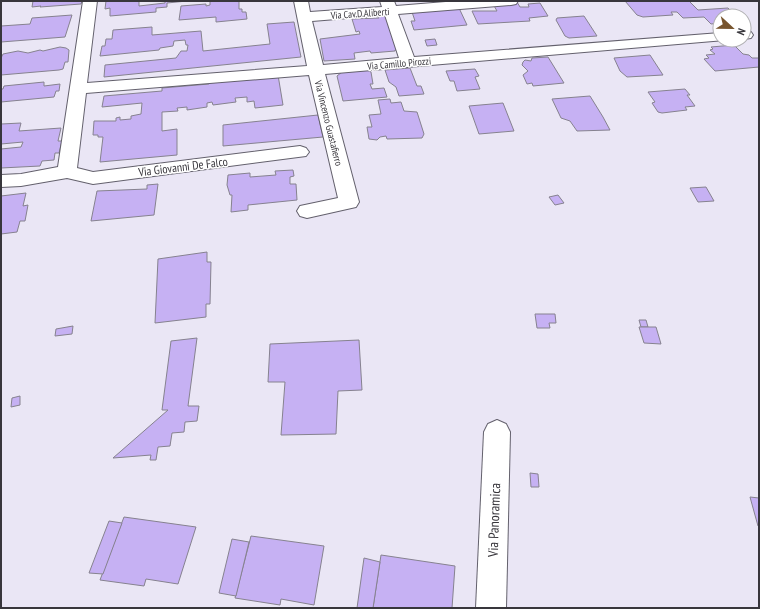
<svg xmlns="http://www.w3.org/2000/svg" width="760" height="609" font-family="'PT Sans Narrow',sans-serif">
<rect width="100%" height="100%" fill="#eae6f5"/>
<g fill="#c6b1f3" stroke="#86828f">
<polygon points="33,1 82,1 81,4 40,7 41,6 32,7"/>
<polygon points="106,1 139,1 139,6 165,3 165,1 187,1 167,3 167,7 156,8 156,12 110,16 110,8 105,9"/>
<polygon points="210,1 239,1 239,9 242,9 242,12 246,12 247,19 216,22 216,17 179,20 181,6 206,4 206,6 210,5"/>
<polygon points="625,1 689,1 698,10 728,8 736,16 720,16 720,23 711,24 704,17 683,18 677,12 671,12 673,15 643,17 637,15"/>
<polygon points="517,2 520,7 529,7 528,4 540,3 548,16 529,18 530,21 478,24 472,11 497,11 493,4"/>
<polygon points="459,8 467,25 414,30 411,21 415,21 412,12"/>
<polygon points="72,15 65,37 1,42 1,26 30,24 32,18"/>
<polygon points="378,16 386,16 397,50 395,50 395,51 371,53 370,51 354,53 355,59 324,61 320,39 360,34 359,31 356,32 352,19 379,18"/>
<polygon points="584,16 597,36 569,38 565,36 556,20 557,18"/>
<polygon points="294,22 301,57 104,77 105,65 176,58 181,51 187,51 188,45 186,45 185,40 174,41 173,46 160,48 159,50 100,56 102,46 105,46 106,39 112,39 113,30 152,27 152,35 201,31 203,51 270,44 267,24"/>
<polygon points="435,39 437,45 427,46 425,40"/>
<polygon points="734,45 743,54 749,55 752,58 759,58 759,67 715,71 704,59 709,58 706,55 715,54 710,50 713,49 711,47"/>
<polygon points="60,47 66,48 69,50 68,62 65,62 63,69 59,70 1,75 1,58 3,54 18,51 28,53 40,50 43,51"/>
<polygon points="650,55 663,75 627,77 620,71 614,58"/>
<polygon points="548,57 564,83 533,86 532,83 527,84 523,75 528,71 522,65 523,62 525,60 531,61 532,58"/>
<polygon points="410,68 417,86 421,86 424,94 399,96 396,87 389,82 385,70"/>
<polygon points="475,69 479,76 475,77 480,89 457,91 454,81 450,81 446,71"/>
<polygon points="367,70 371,72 373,84 370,84 372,89 384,88 387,97 343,101 337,76 342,72"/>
<polygon points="278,75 283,105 255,108 254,101 247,102 247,97 235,98 236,102 213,105 212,102 207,103 207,107 187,110 187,107 177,108 178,111 162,112 162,131 177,129 177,155 100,162 103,137 98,137 98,135 93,135 94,121 116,121 116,118 120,117 120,120 131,119 131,116 141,114 142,103 102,107 104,96 162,91 162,88 209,84 209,82"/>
<polygon points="44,82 44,86 60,84 59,91 56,91 54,97 1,102 1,89 3,89 4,86"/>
<polygon points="685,89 690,95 687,95 695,106 685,107 687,110 662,113 658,112 652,103 655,102 648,92"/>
<polygon points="590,96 603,117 610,130 577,131 570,121 561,118 552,99"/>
<polygon points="390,99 391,103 401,102 404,111 417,112 424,134 422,138 387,139 386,136 380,137 377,140 369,139 367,127 372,127 369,115 381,114 378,100"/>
<polygon points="503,103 514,131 479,134 469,106"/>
<polygon points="318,115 323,137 223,146 223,125"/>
<polygon points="21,123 19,131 61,128 58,141 62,141 59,153 55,153 54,160 42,161 40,166 1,168 1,149 21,147 23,142 1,144 1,124"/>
<polygon points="293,170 294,176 290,177 290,184 296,184 297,200 248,205 248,210 231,212 232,195 230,195 227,185 228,175 250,173 250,177 276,175 275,171"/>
<polygon points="158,184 154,215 91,221 97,191 147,189 147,185"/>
<polygon points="706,187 714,201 698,202 690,188"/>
<polygon points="26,193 23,206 28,205 25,221 20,221 17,232 1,234 1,196"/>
<polygon points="558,195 564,203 555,205 549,197"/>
<polygon points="207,252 207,262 211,262 210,304 206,304 206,317 155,323 158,259"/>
<polygon points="535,314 555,314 556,323 549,323 550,328 537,328"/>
<polygon points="639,320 646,320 648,327 641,327"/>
<polygon points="73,326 72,334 55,336 56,329"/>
<polygon points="639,327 656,327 661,344 644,343"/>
<polygon points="197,338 188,406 199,406 197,421 185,422 184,432 172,433 170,446 158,447 156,460 150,460 151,455 113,458 168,410 162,410 171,341"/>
<polygon points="359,340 362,390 338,391 336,434 281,435 285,382 268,382 270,344"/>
<polygon points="20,396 20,405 11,407 12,398"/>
<polygon points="530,473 538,474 539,487 531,487"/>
<polygon points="750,497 759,498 759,526 758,526"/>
<polygon points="124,517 196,527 178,584 146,579 144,586 100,580"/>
<polygon points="109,521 122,523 103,574 89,573"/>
<polygon points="251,536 324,546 314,605 281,599 280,605 235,598"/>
<polygon points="232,539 249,542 236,596 219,593"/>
<polygon points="381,555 455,566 452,608 373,608"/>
<polygon points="364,558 380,562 373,608 357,608"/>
</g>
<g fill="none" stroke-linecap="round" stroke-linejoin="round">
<g stroke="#63606c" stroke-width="2">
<g id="minor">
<path d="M83 1H97L87 83 307 66 294 1H308L310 12 382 7 380 1H394L396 6 458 1H518L516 4 511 5 398 14 414 57 720 33V40H725L325 74 359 202 356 207 307 218 300 216 297 211 300 206 338 198 309 75 86 93 77 168 93 172 300 146 306 148 309 152 306 156 93 184 67 178 21 186 1 187V175L21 174 58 167ZM385 15 399 58 323 65 312 21Z"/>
<polygon points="744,31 751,32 753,35 751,38 744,39"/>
<polygon points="497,420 506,424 510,432 506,608 476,608 484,432 488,424"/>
</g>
</g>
<use href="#minor" fill="#fff" fill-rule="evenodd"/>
</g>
<g text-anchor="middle" stroke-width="3" stroke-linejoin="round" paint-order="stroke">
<g font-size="10" fill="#38363c" stroke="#fff">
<text transform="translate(360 13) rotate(-4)" y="4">Via Cav.D.Aliberti</text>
<text transform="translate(399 63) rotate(-5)" y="4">Via Camillo Pirozzi</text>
<text transform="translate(329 123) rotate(76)" y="4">Via Vincenzo Guastafierro</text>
</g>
<g font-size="12" fill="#38363c" stroke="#fff">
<text transform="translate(183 167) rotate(-7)" y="4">Via Giovanni De Falco</text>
</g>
<g font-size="14" fill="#38363c" stroke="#fff">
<text transform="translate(494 520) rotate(-88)" y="5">Via Panoramica</text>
</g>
</g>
<rect width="760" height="609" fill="none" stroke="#38363c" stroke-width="4"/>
<g transform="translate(732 28) rotate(112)"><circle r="19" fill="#ffffff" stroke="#afafb1"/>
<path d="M0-3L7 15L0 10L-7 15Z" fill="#77542d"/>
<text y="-6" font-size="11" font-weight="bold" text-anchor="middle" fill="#38363c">N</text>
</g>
</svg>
